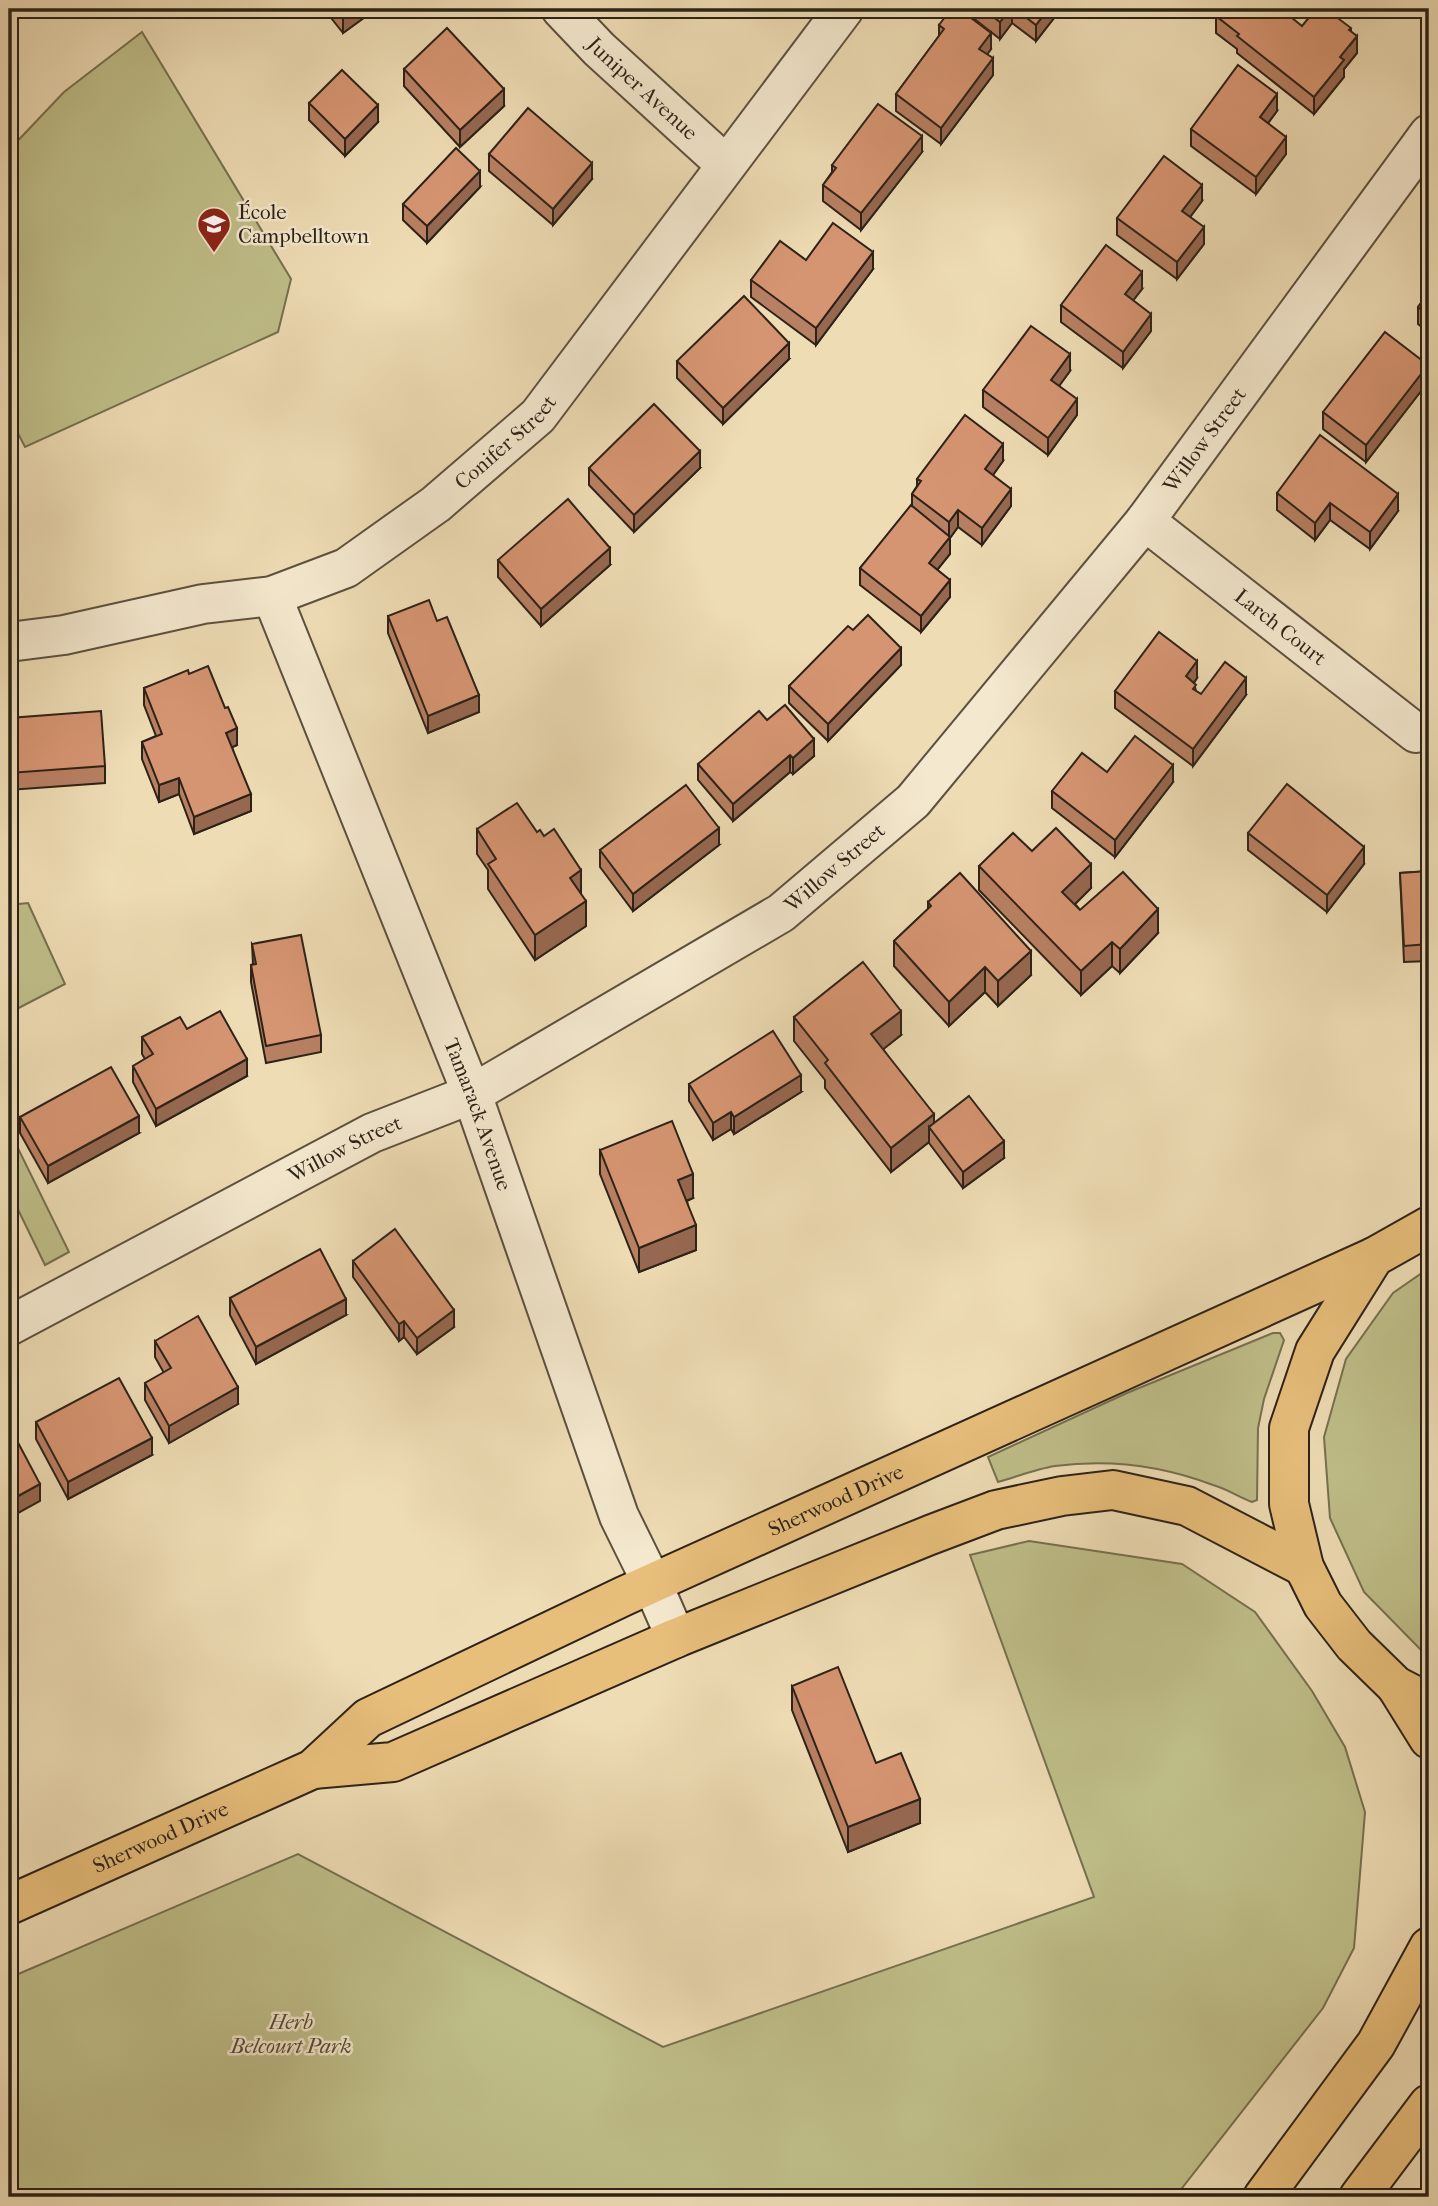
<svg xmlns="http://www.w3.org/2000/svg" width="1438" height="2206" font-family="'IM FELL French Canon',serif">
<rect width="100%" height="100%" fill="#eedcb4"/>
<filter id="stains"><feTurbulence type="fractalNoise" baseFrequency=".00286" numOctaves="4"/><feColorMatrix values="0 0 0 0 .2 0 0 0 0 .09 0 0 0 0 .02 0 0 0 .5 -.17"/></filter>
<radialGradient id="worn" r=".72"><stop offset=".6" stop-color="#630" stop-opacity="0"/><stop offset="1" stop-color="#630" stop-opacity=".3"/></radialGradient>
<g fill="#bfbe89" stroke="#767050" stroke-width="2">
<polygon points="142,32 291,279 278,332 25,447 9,416 9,150 64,92"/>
<polygon points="28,903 65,984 9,1013 9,905"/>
<polygon points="9,1130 69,1252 45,1265 9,1191"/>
<polygon points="1429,1268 1429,1655 1421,1650 1364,1592 1330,1518 1324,1437 1346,1359 1393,1293"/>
<path d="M1273 1333H1280L1284 1340 1264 1399 1258 1428 1257 1500 1252 1502C1239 1497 1227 1489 1213 1485 1163 1466 1108 1459 1055 1466 1036 1469 1016 1477 998 1482L988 1457 1127 1393Z"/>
<polygon points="1029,1541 1182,1564 1255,1612 1312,1691 1345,1747 1365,1812 1354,1948 1323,2008 1175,2197 9,2197 9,1978 298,1854 663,2047 1094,1897 970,1555"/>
</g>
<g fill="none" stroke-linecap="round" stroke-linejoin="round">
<g stroke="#5d503f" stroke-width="42">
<g id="minor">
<path id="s1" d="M561 9 599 49 725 164"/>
<path id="s2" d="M1145 521 1416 733"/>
<path id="s3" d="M272 596 472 1094 619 1516 652 1583 676 1638"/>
<path id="s4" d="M9 642 64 635 203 604 272 596 346 568 436 504 538 416 844 9"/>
<path id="s5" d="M9 1326 372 1133 472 1094 781 913 913 801 1145 521 1429 134"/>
</g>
</g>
<g stroke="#2d2218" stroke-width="42">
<g id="major">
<polyline points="1429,1226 1374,1257 1315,1351 1289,1428 1289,1504 1304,1567 1323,1605 1354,1645 1396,1686 1429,1703"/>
<polyline points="1396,1686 1429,1739"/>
<polyline points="313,1769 393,1762 676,1638 930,1535 996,1510 1062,1496 1113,1490 1187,1506 1304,1567"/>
<path id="s6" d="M9 1905 313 1769 368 1718 624 1596 1374 1257"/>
<polyline points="1263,2197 1376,2044 1429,1947"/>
<polyline points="1359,2197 1429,2104"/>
</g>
</g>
<use href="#minor" stroke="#f4e8ce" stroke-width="38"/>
<use href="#major" stroke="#e7be7a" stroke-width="38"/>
</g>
<g fill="#b88062" stroke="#2d2218" stroke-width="2">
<polygon points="324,9 376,9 343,33"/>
<polygon points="963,9 1061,9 1036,41 1012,23 1000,39 963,10"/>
<polygon points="1216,16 1255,17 1302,26 1351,31 1357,53 1344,69 1344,77 1314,114 1237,53 1237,49 1216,33"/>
<polygon points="939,25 991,49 987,54 993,75 941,144 896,111 896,94 939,36"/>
<polygon points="404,69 504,106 460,147 404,86"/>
<polygon points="309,103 378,122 345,156 309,120"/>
<polygon points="1277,111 1268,123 1286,154 1256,194 1191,146 1191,129"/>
<polygon points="922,152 861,230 823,201 823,185 832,172 832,165"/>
<polygon points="489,154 592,179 553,225 489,171"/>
<polygon points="480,187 427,243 403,220 403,204"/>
<polygon points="1202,201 1190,217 1204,244 1177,279 1117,235 1117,218"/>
<polygon points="806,260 873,269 816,345 751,297 751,280"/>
<polygon points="1142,289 1133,300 1151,331 1123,368 1061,322 1061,305"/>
<polygon points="1429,292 1429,333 1418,324 1418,307"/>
<polygon points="789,359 723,424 677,378 677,361"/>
<polygon points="1070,371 1059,386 1077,415 1048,455 983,407 983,390"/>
<polygon points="1428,382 1366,462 1323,429 1323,412"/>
<polygon points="1003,461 993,475 1011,506 982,545 958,527 950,538 950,554 937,570 950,597 921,632 860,585 860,568 912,506 912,494 917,486 917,479"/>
<polygon points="589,468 700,468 634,532 589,485"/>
<polygon points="1277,493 1398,511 1370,549 1330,520 1315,540 1277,510"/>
<polygon points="498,560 610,565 541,626 498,577"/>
<polygon points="388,616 437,621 479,712 428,733 388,633"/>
<polygon points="853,630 901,665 828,741 789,703 789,686"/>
<polygon points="189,674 237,745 232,747 251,811 194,834 179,794 159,802 142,759 142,742 156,736 144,705 144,688"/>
<polygon points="1197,678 1194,683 1196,691 1201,694 1246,695 1193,766 1115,708 1115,691"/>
<polygon points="9,718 105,766 105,783 9,790"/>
<polygon points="767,720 814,756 793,774 790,772 733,821 698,780 698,764"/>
<polygon points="1107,772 1173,782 1115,857 1052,808 1052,791"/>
<polygon points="477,829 581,894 586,926 535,960 488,889 488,870 477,854"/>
<polygon points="1248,833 1364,864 1327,912 1248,850"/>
<polygon points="719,845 633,911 600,867 600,850"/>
<polygon points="1032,851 1091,888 1075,904 1080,910 1158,933 1120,973 1112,966 1081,995 979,890 979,866"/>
<polygon points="1429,871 1429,961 1404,962 1400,873"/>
<polygon points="928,902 1031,975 998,1006 985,992 949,1026 894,966 894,941 928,909"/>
<polygon points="252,944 321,1035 321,1052 266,1063 251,982 251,965 253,964"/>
<polygon points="794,1017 901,1035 883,1049 934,1123 1004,1158 963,1188 929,1143 929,1142 891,1172 825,1088 825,1080 794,1041"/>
<polygon points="187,1029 247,1076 156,1126 133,1082 133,1066 145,1059 142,1054 142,1037"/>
<polygon points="689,1084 801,1092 734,1134 731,1129 713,1140 689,1101"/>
<polygon points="20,1117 139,1133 48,1183 20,1133"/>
<polygon points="600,1150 693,1198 687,1201 696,1250 639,1272 600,1174"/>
<polygon points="353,1261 454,1327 417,1354 404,1337 399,1341 353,1277"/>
<polygon points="230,1298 346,1315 256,1364 230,1315"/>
<polygon points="155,1341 238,1404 169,1443 145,1400 145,1383 164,1373 155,1357"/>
<polygon points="36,1422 152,1455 68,1499 36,1439"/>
<polygon points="792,1686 876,1763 920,1823 848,1852 792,1710"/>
</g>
<g fill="#966850" stroke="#2d2218" stroke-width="2">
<polygon points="354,9 376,9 343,33 343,17"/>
<polygon points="1010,9 1012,9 1012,23 1000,39 1000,22"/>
<polygon points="1048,9 1061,9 1036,41 1036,25"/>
<polygon points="1351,28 1351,44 1357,36 1357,53 1344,69 1344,77 1314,114 1314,97 1340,57"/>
<polygon points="991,33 991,49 979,66 979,49"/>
<polygon points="993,58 993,75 941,144 941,128"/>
<polygon points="504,89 504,106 460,147 460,130"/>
<polygon points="1277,94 1277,111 1260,134 1260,117"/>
<polygon points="378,105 378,122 345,156 345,139"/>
<polygon points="922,136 922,152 861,230 861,213"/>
<polygon points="1286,137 1286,154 1256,194 1256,177"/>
<polygon points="592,163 592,179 553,225 553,209"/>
<polygon points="480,171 480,187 427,243 427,226"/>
<polygon points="1202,185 1202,201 1182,228 1182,211"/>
<polygon points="1204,227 1204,244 1177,279 1177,262"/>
<polygon points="873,252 873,269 816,345 816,328"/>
<polygon points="1142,272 1142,289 1125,311 1125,294"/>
<polygon points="1151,314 1151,331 1123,368 1123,352"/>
<polygon points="789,343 789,359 723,424 723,408"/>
<polygon points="1070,354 1070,371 1051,397 1051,380"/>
<polygon points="1428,365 1428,382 1366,462 1366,445"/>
<polygon points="1077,399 1077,415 1048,455 1048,438"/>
<polygon points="1003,444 1003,461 985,486 985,469"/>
<polygon points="700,451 700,468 634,532 634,515"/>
<polygon points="1011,489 1011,506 982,545 982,528"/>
<polygon points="1398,494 1398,511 1370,549 1370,532"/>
<polygon points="1330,503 1330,520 1315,540 1315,523"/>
<polygon points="958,510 958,527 950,538 950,554 929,580 929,563 949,538 949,522"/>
<polygon points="610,548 610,565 541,626 541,609"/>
<polygon points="950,580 950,597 921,632 921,616"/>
<polygon points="901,648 901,665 828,741 828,724"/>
<polygon points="1197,661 1197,678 1186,693 1186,676"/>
<polygon points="1246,678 1246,695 1193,766 1193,749"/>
<polygon points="479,695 479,712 428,733 428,716"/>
<polygon points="237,728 237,745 226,750 226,733"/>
<polygon points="814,739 814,756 793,774 793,758"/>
<polygon points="790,755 790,772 733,821 733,804"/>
<polygon points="1173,765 1173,782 1115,857 1115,840"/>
<polygon points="179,778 179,794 159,802 159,785"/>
<polygon points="251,794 251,811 194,834 194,817"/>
<polygon points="719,828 719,845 633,911 633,894"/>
<polygon points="1364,847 1364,864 1327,912 1327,895"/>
<polygon points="1091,864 1091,888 1062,917 1062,892"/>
<polygon points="581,870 581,895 570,878"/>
<polygon points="586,901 586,926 535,960 535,935"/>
<polygon points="1158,909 1158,933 1120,973 1120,949"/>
<polygon points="1112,942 1112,966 1081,995 1081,971"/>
<polygon points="1031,951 1031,975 998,1006 998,981"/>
<polygon points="985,967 985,992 949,1026 949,1002"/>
<polygon points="901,1011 901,1035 871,1059 871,1034"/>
<polygon points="247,1059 247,1076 156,1126 156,1109"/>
<polygon points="801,1075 801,1092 734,1134 734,1117"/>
<polygon points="731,1112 731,1129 713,1140 713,1123"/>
<polygon points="934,1114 934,1132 929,1127 929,1142 891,1172 891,1148"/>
<polygon points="139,1116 139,1133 48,1183 48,1166"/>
<polygon points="1004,1141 1004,1158 963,1188 963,1172"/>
<polygon points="693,1174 693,1198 678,1204 678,1180"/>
<polygon points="14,1184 14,1201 9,1203 9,1186"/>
<polygon points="696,1225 696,1250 639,1272 639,1248"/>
<polygon points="346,1299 346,1315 256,1364 256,1347"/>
<polygon points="454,1310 454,1327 417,1354 417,1338"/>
<polygon points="404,1321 404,1337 399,1341 399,1324"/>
<polygon points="238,1387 238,1404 169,1443 169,1426"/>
<polygon points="152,1438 152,1455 68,1499 68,1482"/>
<polygon points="40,1484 40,1501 9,1518 9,1501"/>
<polygon points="920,1799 920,1823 848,1852 848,1827"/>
</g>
<g fill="#d69572" stroke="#2d2218" stroke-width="2">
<polygon points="337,9 354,9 343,17"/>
<polygon points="951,9 959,9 991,33 979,49 993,58 941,128 896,94 944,29 939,25"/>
<polygon points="983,9 1010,9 1000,22"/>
<polygon points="1015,9 1048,9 1036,25"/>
<polygon points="1222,9 1245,9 1255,17 1261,9 1281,9 1302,26 1316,9 1321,9 1325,12 1327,10 1351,28 1349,30 1357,36 1340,57 1344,60 1314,97 1237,36 1239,34 1216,16"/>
<polygon points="447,28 504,89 460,130 404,69"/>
<polygon points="1238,65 1277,94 1260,117 1286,137 1256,177 1191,129"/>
<polygon points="342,70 378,105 345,139 309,103"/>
<polygon points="878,104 922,136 861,213 823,185 836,168 832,165"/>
<polygon points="528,108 592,163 553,209 489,154"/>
<polygon points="456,148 480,171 427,226 403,204"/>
<polygon points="1164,156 1202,185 1182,211 1204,227 1177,262 1117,218"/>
<polygon points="833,223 873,252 816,328 751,280 780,241 806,260"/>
<polygon points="1106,245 1142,272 1125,294 1151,314 1123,352 1061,305"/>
<polygon points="1429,292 1429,316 1418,307"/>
<polygon points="744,296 789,343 723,408 677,361"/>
<polygon points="1031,326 1070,354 1051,380 1077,399 1048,438 983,390"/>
<polygon points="1385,332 1428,365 1366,445 1323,412"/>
<polygon points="654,404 700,451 634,515 589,468"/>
<polygon points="965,415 1003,444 985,469 1011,489 982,528 958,510 949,522 912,494 921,481 917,479"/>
<polygon points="1320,435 1398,494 1370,532 1330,503 1315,523 1277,493"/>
<polygon points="568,499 610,548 541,609 498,560"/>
<polygon points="911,505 950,537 929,563 950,580 921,616 860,568"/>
<polygon points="429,600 437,621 447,617 479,695 428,716 388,616"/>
<polygon points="868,615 901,648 828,724 789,686 848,626 853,630"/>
<polygon points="1159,632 1197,661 1186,676 1196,685 1193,689 1201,694 1225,662 1246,678 1193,749 1115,691"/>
<polygon points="208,666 225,708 228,707 237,728 226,733 251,794 194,817 179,778 159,785 142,742 162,734 144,688 188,670 189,674"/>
<polygon points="785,705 814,739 793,758 790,755 733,804 698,764 759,711 767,720"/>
<polygon points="101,711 105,766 9,773 9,718"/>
<polygon points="1135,736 1173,765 1115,840 1052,791 1082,753 1107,772"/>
<polygon points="1287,784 1364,847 1327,895 1248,833"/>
<polygon points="686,785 719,828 633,894 600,850"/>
<polygon points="517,803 537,832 540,830 544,836 554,829 581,870 570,878 586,901 535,935 488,864 496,859 477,829"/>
<polygon points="1056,828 1091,864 1062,892 1080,910 1123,872 1158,909 1120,949 1112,942 1081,971 979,866 1013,833 1032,851"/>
<polygon points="1429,871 1429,944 1404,946 1400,873"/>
<polygon points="960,873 1031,951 998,981 985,967 949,1002 894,941 931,906 928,902"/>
<polygon points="301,935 321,1035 266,1046 251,965 256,964 252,944"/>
<polygon points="863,962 901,1011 871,1034 934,1114 891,1148 825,1063 828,1060 794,1017"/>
<polygon points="220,1011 247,1059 156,1109 133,1066 153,1054 142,1037 180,1017 187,1029"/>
<polygon points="773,1031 801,1075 734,1117 731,1112 713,1123 689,1084"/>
<polygon points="111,1067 139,1116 48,1166 20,1117"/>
<polygon points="969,1096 1004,1141 963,1172 929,1127"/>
<polygon points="672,1121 693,1174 678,1180 696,1225 639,1248 600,1150"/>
<polygon points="9,1175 14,1184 9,1186"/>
<polygon points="395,1229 454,1310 417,1338 404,1321 399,1324 353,1261"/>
<polygon points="320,1249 346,1299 256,1347 230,1298"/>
<polygon points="198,1316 238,1387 169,1426 145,1383 171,1368 155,1341"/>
<polygon points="119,1378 152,1438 68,1482 36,1422"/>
<polygon points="14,1435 40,1484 9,1501 9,1438"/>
<polygon points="838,1667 876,1763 901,1753 920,1799 848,1827 792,1686"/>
</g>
<defs>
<g id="school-pin" transform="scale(1.75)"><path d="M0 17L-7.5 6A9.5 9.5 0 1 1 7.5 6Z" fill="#8f2418" stroke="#f4e8ce"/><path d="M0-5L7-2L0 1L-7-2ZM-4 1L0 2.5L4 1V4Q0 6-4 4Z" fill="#fff"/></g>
</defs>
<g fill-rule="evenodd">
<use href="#school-pin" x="214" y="224"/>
</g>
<g text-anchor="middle" stroke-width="5" stroke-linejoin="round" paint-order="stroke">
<g font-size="21" fill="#2d2218" stroke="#f4e8ce">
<text dy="7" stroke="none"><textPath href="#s1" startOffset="114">Juniper Avenue</textPath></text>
<text dy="7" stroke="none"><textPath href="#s5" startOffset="1514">Willow Street</textPath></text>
<text dy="7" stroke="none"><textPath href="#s4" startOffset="550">Conifer Street</textPath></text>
<text dy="7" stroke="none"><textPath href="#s2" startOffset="172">Larch Court</textPath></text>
<text dy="7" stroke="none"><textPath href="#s5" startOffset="947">Willow Street</textPath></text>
<text dy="7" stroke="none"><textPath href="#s3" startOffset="558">Tamarack Avenue</textPath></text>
<text dy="7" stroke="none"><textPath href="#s5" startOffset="380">Willow Street</textPath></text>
<text dy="7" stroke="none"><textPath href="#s6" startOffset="924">Sherwood Drive</textPath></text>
<text dy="7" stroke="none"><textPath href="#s6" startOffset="166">Sherwood Drive</textPath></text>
</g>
<g font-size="21" fill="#2d2218" stroke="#f4e8ce" text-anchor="start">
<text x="238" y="219">École<tspan x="238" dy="24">Campbelltown</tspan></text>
</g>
<g font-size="21" font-style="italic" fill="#524934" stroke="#f4e8ce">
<text x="291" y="2029">Herb<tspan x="291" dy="24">Belcourt Park</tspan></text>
</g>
</g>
<rect width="1438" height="2206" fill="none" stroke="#eedcb4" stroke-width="35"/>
<rect x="10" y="10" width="1417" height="2185" fill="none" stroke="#2d2218" stroke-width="3.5"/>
<rect x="18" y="18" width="1403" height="2171" fill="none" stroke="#2d2218" stroke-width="2"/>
<rect width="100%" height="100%" filter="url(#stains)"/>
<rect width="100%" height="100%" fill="url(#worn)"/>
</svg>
